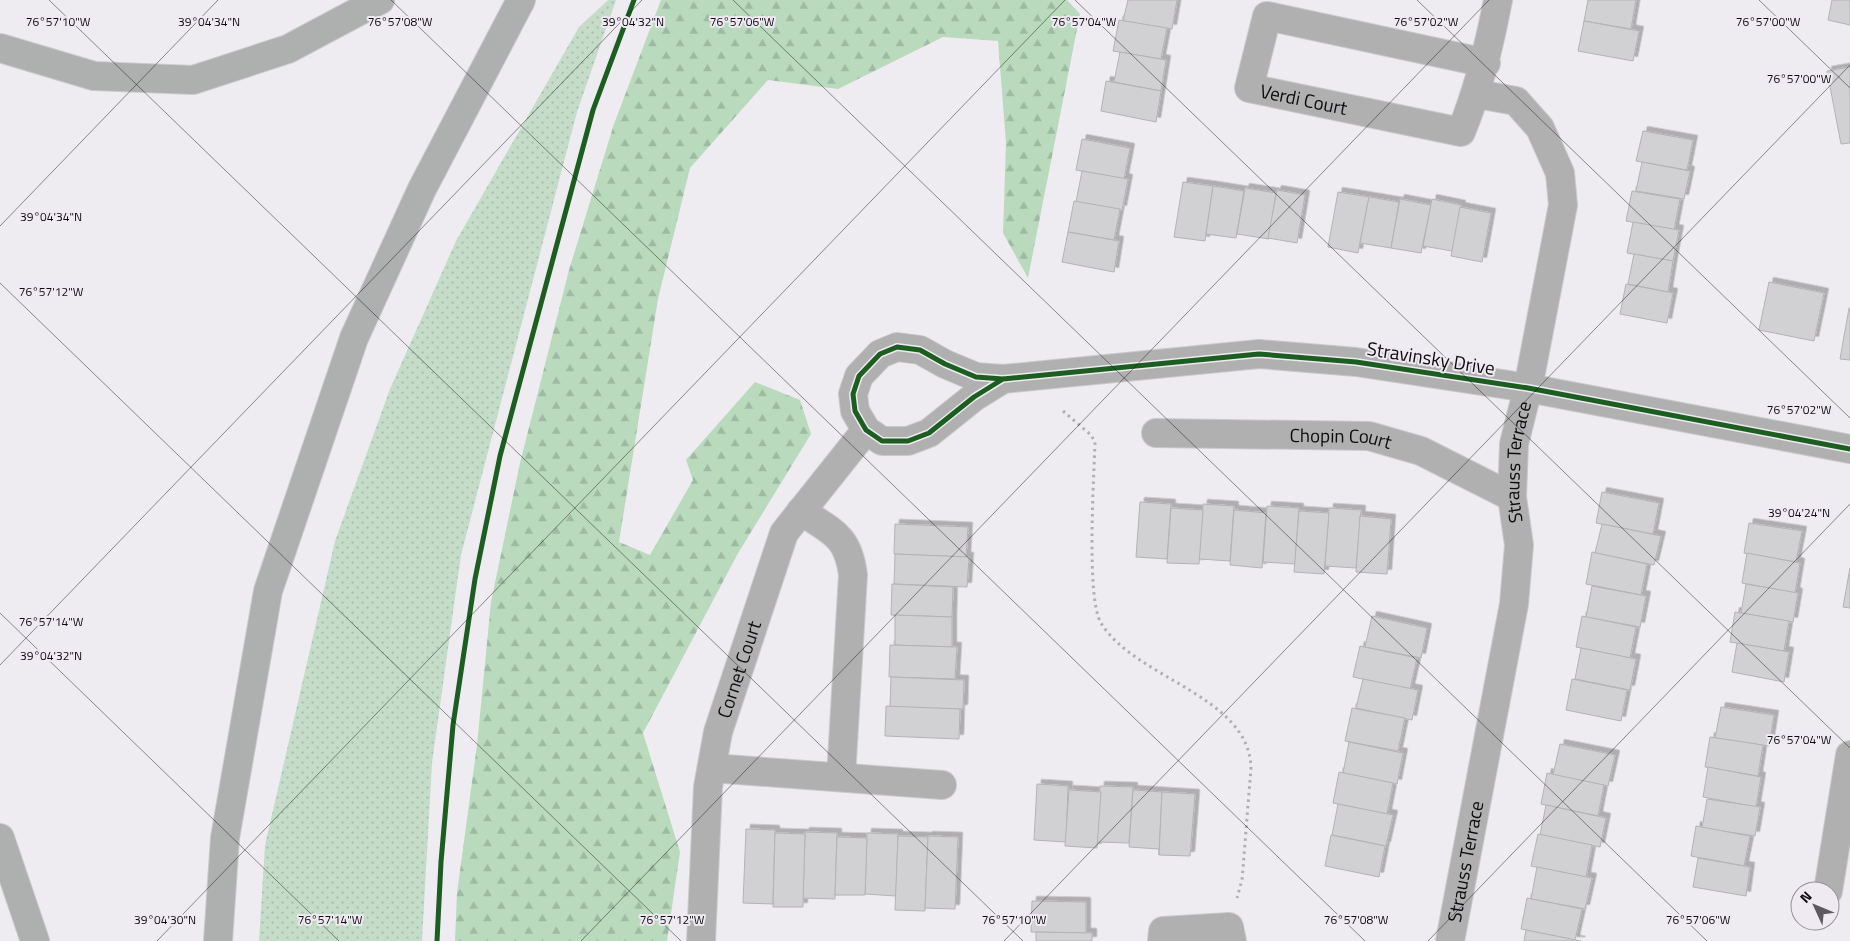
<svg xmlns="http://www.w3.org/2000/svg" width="1850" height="941" font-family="'Titillium Web',sans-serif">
<defs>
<pattern id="grass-dots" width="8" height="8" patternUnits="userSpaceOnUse" patternTransform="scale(1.25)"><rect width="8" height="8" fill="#c5ddc8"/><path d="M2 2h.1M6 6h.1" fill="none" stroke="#a8bcab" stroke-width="1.8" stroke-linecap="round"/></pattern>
<pattern id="forest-firs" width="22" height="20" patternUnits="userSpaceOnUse" patternTransform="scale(1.25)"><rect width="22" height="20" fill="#badabe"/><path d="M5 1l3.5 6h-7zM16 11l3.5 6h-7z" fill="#9fbaa2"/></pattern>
<filter id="shadow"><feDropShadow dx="4.5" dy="-4.5" stdDeviation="0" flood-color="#0004"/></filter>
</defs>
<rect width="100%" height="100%" fill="#eeecf0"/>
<polygon fill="url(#grass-dots)" points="608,0 616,0 577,112 461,555 432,763 422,941 259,941 265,845 335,541 390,389 456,241 579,27"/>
<polygon fill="url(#forest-firs)" points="661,0 1067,0 1080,14 1028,278 1003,233 1006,143 998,41 943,37 838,89 768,80 690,168 658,299 619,542 650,555 693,480 686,460 755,382 800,400 811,434 737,555 643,733 680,852 667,941 455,941 457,893 477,745 491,602 520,463 569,270 614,124"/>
<g fill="#d1d0d3" stroke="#b3b2b5" filter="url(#shadow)">
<polygon points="1128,0 1177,0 1172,29 1123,21"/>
<polygon points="1588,0 1636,0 1631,29 1584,21"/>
<polygon points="1832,0 1850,0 1850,25 1828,20"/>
<polygon points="1119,20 1167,28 1161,59 1113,51"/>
<polygon points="1584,21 1639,31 1633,61 1578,51"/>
<polygon points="1120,52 1166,60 1161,91 1114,82"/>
<polygon points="1850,67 1850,143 1841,144 1827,71"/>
<polygon points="1106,81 1161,91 1156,122 1101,111"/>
<polygon points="1643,131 1693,140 1687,170 1636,161"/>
<polygon points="1082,139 1130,148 1124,179 1076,170"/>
<polygon points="1642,162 1690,171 1684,199 1636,191"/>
<polygon points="1082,171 1128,179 1122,210 1076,202"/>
<polygon points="1183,182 1213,186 1205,241 1174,237"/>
<polygon points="1213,186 1244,191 1236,238 1206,234"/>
<polygon points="1245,188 1276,193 1269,239 1237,234"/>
<polygon points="1277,190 1305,195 1297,243 1268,238"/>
<polygon points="1632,191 1680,199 1674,230 1626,221"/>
<polygon points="1338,192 1369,197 1358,253 1328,247"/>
<polygon points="1369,197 1399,202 1391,248 1360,243"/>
<polygon points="1400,199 1431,205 1421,253 1391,248"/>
<polygon points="1432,199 1461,205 1452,251 1423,246"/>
<polygon points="1074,201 1120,209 1114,240 1068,232"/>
<polygon points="1460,207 1491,213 1482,262 1451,256"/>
<polygon points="1633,222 1679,230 1673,261 1627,253"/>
<polygon points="1068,232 1119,241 1114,272 1062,262"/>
<polygon points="1634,254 1673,261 1668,292 1628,284"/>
<polygon points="1769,282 1824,293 1814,341 1759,330"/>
<polygon points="1626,284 1673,293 1667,323 1620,314"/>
<polygon points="1849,308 1850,308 1850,360 1840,359"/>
<polygon points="1602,492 1659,503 1653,534 1596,523"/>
<polygon points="1140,502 1171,504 1167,559 1136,557"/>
<polygon points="1203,504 1234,506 1230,561 1199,559"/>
<polygon points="1267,506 1299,508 1295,564 1263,562"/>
<polygon points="1171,508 1203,510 1199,564 1167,563"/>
<polygon points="1329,508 1361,510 1356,568 1325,566"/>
<polygon points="1234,510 1266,513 1262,568 1230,565"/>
<polygon points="1299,511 1329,513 1324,574 1294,572"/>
<polygon points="1360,516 1391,519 1387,574 1356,572"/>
<polygon points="1749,523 1802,531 1796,562 1744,553"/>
<polygon points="895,524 968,527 966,557 894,554"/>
<polygon points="1602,524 1661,536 1654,565 1595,553"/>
<polygon points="1592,552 1647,564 1641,595 1586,584"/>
<polygon points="1747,553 1800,563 1795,593 1742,583"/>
<polygon points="895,554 969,557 967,587 894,584"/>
<polygon points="1850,568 1850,608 1843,607"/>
<polygon points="892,584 953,587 952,617 891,615"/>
<polygon points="1746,584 1798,593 1793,622 1741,613"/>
<polygon points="1592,586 1646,596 1640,627 1586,617"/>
<polygon points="1735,612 1789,621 1784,651 1730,642"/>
<polygon points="895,615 952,617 952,647 895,645"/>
<polygon points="1372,616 1427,628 1421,658 1365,647"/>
<polygon points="1582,616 1636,627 1630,658 1576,647"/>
<polygon points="1737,643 1789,652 1784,682 1732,672"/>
<polygon points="890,645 957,647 955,679 889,677"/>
<polygon points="1360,646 1417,658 1410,689 1353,677"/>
<polygon points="1581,648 1636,659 1630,690 1575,679"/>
<polygon points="891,677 964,680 963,709 890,707"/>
<polygon points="1363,679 1418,690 1412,720 1356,708"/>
<polygon points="1572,679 1627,690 1621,721 1566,710"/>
<polygon points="886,706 960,709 959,739 885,736"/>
<polygon points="1721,707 1774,715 1769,746 1715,738"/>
<polygon points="1352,708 1405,718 1398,751 1345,741"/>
<polygon points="1710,737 1763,745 1758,776 1705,767"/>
<polygon points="1349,742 1403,753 1397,784 1343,773"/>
<polygon points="1560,744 1615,755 1608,786 1553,775"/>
<polygon points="1708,767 1761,777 1756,807 1703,797"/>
<polygon points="1339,772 1393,783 1387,814 1333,803"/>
<polygon points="1547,773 1604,785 1598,816 1541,804"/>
<polygon points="1037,784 1068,786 1066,842 1034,840"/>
<polygon points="1100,786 1133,787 1129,843 1097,842"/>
<polygon points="1069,790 1101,792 1097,848 1065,846"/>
<polygon points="1133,790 1162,792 1159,855 1159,849 1129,847"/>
<polygon points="1162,792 1195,794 1190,856 1159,855"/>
<polygon points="1707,799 1760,807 1755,836 1702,828"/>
<polygon points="1338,804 1393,815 1386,846 1332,835"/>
<polygon points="1546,805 1606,818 1600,847 1540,835"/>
<polygon points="1696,826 1750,836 1744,866 1691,856"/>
<polygon points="746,829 775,830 773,904 743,903"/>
<polygon points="805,832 837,833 835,899 803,898"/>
<polygon points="775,833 805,834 803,907 773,907"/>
<polygon points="867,833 898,834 896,896 865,894"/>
<polygon points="1538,834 1592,845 1586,877 1531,866"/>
<polygon points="1331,835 1385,846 1379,877 1325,866"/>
<polygon points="898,836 928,837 925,911 895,910"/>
<polygon points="928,836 958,837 955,909 925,908"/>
<polygon points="837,837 867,838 865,895 835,895"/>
<polygon points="1698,858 1750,867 1746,896 1693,887"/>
<polygon points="1537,867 1592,878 1585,909 1531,899"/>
<polygon points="1527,898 1582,909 1575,940 1521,929"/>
<polygon points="1032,901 1086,902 1086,933 1031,932"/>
<polygon points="1526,930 1581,941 1524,941"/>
<polygon points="1036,932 1092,933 1092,941 1036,941"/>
</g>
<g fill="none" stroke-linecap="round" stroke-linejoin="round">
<g stroke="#cac9cb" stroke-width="30">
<g id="minor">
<path id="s1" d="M1486 63 1267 16 1249 88 1461 132C1479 88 1489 47 1498 0"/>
<polyline points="1003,379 974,397 929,433 908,441 882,441 866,430 855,411 853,394 859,376 880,354 897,347 920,350 945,364 976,377 1003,379 1259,354 1356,362 1528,388 1850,449"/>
<path id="s2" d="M1156 433 1369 436 1421 451 1512 497"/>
<path d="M801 511C832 532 848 535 853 575L841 777"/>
<polyline points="712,768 942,785"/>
<polyline points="1828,891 1850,755"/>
<path id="s3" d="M701 941 708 787 718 732 784 533 866 430"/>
<polyline points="1162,941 1163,931 1229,927 1232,941"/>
<path id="s4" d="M1450 941 1514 604 1519 545 1512 497 1514 444 1528 388 1563 205 1560 173 1540 128 1516 101 1477 94"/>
</g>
</g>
<g stroke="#cac9cb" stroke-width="30">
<g id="highway">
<polyline points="0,48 94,76 193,80 288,49 380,0"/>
<polyline points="0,838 35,941"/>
<polyline points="218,941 225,838 268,591 354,338 422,189 521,0"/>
</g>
</g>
<path stroke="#afafb0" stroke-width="3" stroke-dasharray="2.5 4" stroke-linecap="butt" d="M1063 411 1091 435 1095 442C1094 477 1086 599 1101 623 1135 679 1249 695 1251 768L1242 880 1237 898"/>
<use href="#minor" stroke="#b1b0b1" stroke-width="28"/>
<use href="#highway" stroke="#aeafaf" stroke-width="28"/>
<g stroke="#efeaf2" stroke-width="8">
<g id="cycleway">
<polyline points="1003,379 974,397 929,433 908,441 882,441 866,430 855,411 853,394 859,376 880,354 897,347 920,350 945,364 976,377 1003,379 1259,354 1356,362 1528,388 1850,449"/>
<polyline points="437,941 441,862 453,725 475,579 500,456 593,110 634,0"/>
</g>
</g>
<use href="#cycleway" stroke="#1b5e20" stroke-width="5"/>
</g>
<path fill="none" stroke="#0e0c0f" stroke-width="1" stroke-opacity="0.45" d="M49 0 1023 941M391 0 1365 941M733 0 1707 941M1075 0 1850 748M1417 0 1850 418M1759 0 1850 88M0 226 218 0M0 283 681 941M0 613 339 941M0 665 642 0M157 941 1065 0M581 941 1489 0M1004 941 1850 65M1428 941 1850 504"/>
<g text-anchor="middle" stroke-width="4" stroke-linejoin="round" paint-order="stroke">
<g font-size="19" fill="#0e0c0f" stroke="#efeaf2">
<text dy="7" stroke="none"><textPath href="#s1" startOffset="354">Verdi Court</textPath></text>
<text transform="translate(1431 358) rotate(9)" y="7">Stravinsky Drive</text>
<text dy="7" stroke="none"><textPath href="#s2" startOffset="185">Chopin Court</textPath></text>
<text dy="7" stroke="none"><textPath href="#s4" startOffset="486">Strauss Terrace</textPath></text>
<text dy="7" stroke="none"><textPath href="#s3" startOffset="276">Cornet Court</textPath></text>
<text dy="7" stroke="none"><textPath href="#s4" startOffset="81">Strauss Terrace</textPath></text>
</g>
</g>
<g font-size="12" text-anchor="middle" fill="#0e0c0f" stroke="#efeaf2" stroke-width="4" stroke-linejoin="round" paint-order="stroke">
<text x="1768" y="26">76°57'00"W</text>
<text x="58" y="26">76°57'10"W</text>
<text x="400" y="26">76°57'08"W</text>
<text x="742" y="26">76°57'06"W</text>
<text x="1084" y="26">76°57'04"W</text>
<text x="1426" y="26">76°57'02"W</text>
<text x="209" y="26">39°04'34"N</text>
<text x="633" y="26">39°04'32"N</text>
<text x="1799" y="83">76°57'00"W</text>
<text x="51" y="221">39°04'34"N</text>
<text x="51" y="296">76°57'12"W</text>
<text x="1799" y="414">76°57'02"W</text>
<text x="1799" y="517">39°04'24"N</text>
<text x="51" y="626">76°57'14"W</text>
<text x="51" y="660">39°04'32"N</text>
<text x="1799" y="744">76°57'04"W</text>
<text x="165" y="924">39°04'30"N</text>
<text x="330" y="924">76°57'14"W</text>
<text x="672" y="924">76°57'12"W</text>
<text x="1014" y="924">76°57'10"W</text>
<text x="1356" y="924">76°57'08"W</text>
<text x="1698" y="924">76°57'06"W</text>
</g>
<g transform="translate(1815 906) rotate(314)"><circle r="24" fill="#efeaf2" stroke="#959197"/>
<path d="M0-4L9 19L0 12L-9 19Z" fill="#5c5a5e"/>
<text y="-8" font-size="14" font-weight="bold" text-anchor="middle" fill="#0e0c0f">N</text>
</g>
</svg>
